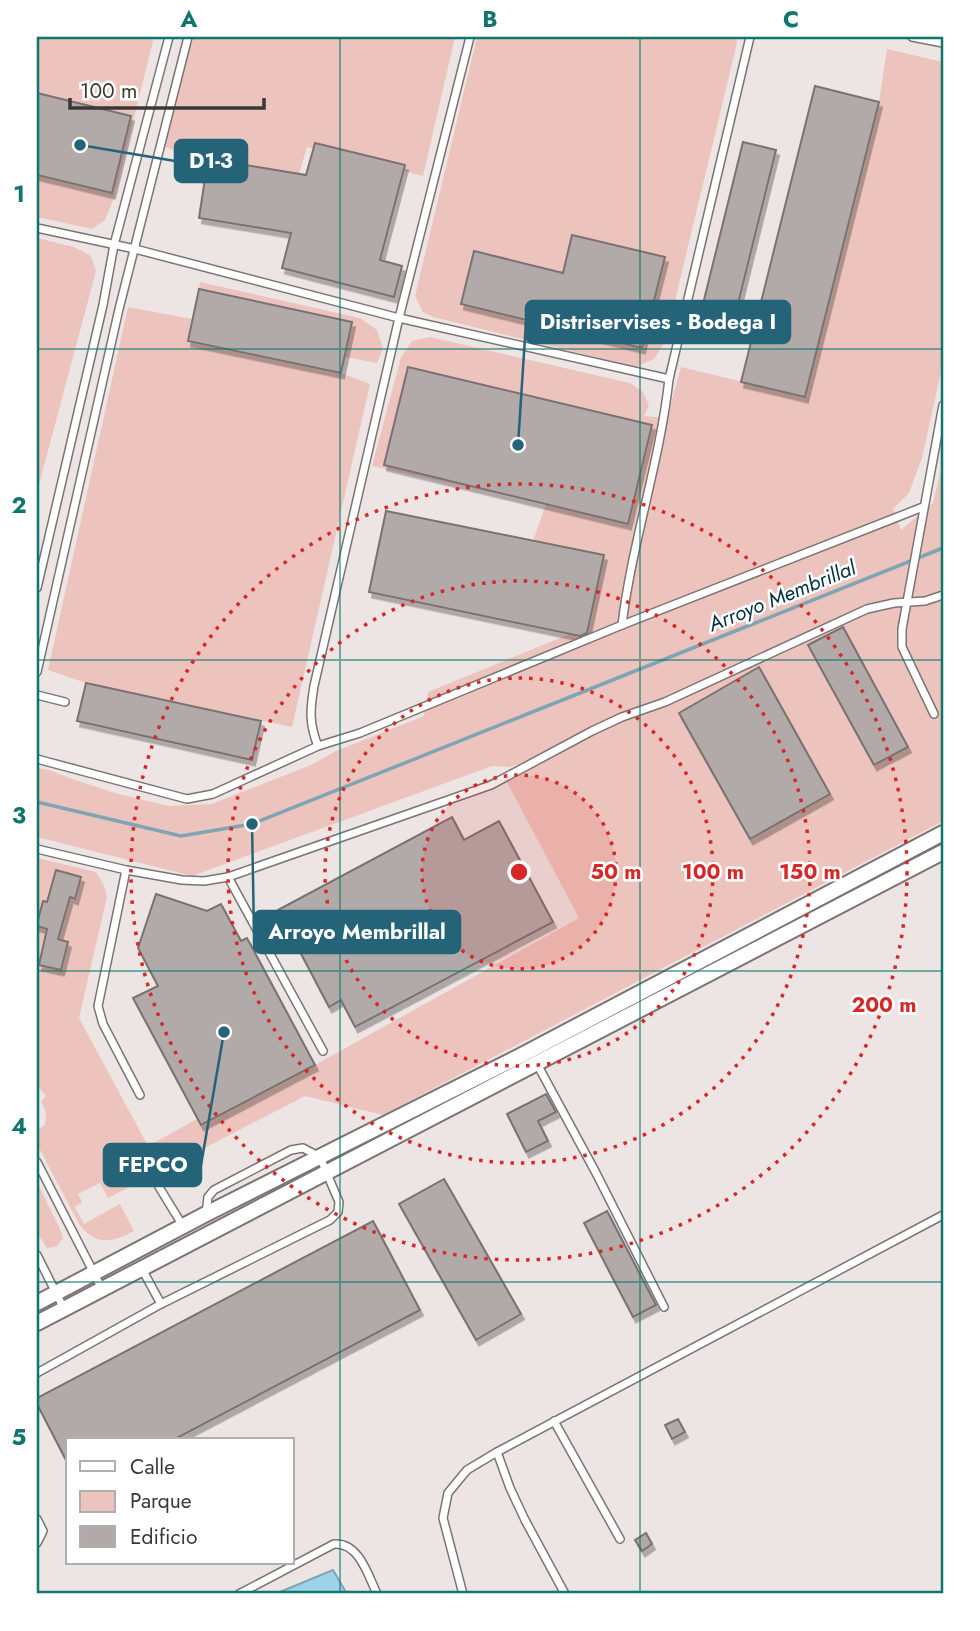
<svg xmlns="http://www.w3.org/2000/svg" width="980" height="1631" font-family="Jost,sans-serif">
<defs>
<filter id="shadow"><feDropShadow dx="3" dy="5.5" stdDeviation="0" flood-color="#0004"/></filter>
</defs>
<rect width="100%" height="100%" fill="#ece5e4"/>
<g fill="#edc4bd">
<polygon points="37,37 154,37 114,198 105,220 92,229 37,217"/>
<polygon points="192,37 455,37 423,176 307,147 299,174 208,159 164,147"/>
<polygon points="477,37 736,37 737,43 665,342 654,359 636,367 433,317 423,312 415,296"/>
<path d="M887 49 943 62V363L922 458 909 493 893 509 901 530 933 503 943 461V821L383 1115 305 1096 108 1198 100 1183 78 1194 82 1202 75 1207 84 1224 120 1204 134 1231C111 1243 96 1246 79 1224L37 1144V1130L45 1125 46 1112 41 1101 46 1096 37 1085V858L96 872 104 885 107 897 79 1018 148 1146 197 1119 201 1125 315 1065 579 918 507 782 519 777 526 761 510 767 492 766 192 876 37 837V768L49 770 72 779 118 794 170 806 211 804 311 765 336 751 424 716 428 692 570 634 586 637 603 556 533 541 546 504 372 466 401 357 412 341 430 337 630 383 643 392 649 405 644 416 667 418 681 367 805 397 879 102Z"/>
<polygon points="37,238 74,247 91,256 96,271 37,492"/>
<polygon points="200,282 360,318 377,330 383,348 377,363 345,357 352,322 199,289"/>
<polygon points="128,307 192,319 188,341 341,373 370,384 292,727 86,683 48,670"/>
<polygon points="37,1182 59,1227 63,1238 56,1247 47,1248 37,1232"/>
</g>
<polygon fill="#9dd3e9" stroke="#7fa4b4" stroke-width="2" points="333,1570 347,1594 275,1594"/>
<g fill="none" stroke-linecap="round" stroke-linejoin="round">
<polyline stroke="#7fa4b4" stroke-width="3.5" points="37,802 181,836 252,824 943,548"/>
</g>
<g fill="#b1aaa9" stroke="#797271" stroke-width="2" filter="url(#shadow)">
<polygon points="815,86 879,102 805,397 741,382"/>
<polygon points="37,93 131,116 112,193 37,175"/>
<polygon points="743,142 776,150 736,312 703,304"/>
<polygon points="315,143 405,165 380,260 402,266 394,297 282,268 291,233 199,218 208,159 306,175"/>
<polygon points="572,235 665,257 642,348 461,304 474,251 563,273"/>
<polygon points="199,289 352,322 341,373 188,341"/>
<polygon points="408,367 652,425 628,524 384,465"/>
<polygon points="386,511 604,555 587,633 580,636 369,592"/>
<polygon points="843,627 908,747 874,765 808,645"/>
<polygon points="759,667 830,794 750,839 679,713"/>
<polygon points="86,683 261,721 252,760 77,721"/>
<polygon points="452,817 464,840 499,821 553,922 355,1027 341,1000 329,1007 278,910"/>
<polygon points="56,870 81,877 75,899 70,897 58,939 68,942 61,970 39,965 47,929 37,926 37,924 43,901 47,902"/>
<polygon points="156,894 207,911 221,904 241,941 247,938 315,1065 201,1125 133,998 158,986 138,948"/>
<polygon points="546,1094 556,1112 538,1121 548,1141 526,1152 507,1114"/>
<polygon points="444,1179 521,1314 476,1340 399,1204"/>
<polygon points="607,1211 656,1305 633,1317 584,1223"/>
<polygon points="373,1221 420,1310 173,1440 68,1440 68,1464 37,1404 37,1398"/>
<polygon points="678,1419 685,1432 672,1439 665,1425"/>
<polygon points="646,1533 652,1544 642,1551 635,1540"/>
</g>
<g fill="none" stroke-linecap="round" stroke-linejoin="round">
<g stroke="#7b7473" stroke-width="10">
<g id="service">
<polyline points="912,37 943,43"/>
<polyline points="37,228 135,249 399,318 669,379"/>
<polyline points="37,588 103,305 114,245 169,37"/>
<path d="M622 625C632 542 660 462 669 379L750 37"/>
<polyline points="37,672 119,309 188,37"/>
<polyline points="37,695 65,702"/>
<polyline points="934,714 902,647 902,629 943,405"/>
<path d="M318 746C309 724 310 710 314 686L399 318 470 37"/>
<polyline points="37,759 187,799 213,794 318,746 360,733 622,625 923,507"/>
<polyline points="37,849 126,870 182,880 204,881 228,877 491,785 592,731 622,717 665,702 867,609 894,603 925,601 943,595"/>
<polyline points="126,870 98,1006 103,1024 140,1095"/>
<polyline points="228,877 323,1051"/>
<polyline points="537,1064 596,1173 664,1307"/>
<polyline points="37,1162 102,1289"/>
<polyline points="159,1187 183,1226"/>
<polyline points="37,1255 64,1309"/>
<polyline points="142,1269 161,1304"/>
<polyline points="37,1373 161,1304 330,1220 338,1212 339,1202 320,1157 303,1148 291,1150 214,1190 208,1197 206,1214"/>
<polyline points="554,1421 620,1539"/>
<polyline points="497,1452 510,1488 525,1520 565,1594"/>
<polyline points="37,1519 43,1531 37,1543"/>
<path d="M239 1594 334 1544C359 1542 368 1575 377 1594"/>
<polyline points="463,1594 443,1518 448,1493 467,1470 497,1452 943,1215"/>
</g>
</g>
<g stroke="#7b7473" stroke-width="18">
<g id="minor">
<polyline points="37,1303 206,1214 520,1056 943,833"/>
<polyline points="37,1323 943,852"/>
</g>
</g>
<use href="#service" stroke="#fff" stroke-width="7"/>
<use href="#minor" stroke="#fff" stroke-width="14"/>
</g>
<path fill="none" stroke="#0f766e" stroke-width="2" stroke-opacity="0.55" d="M340 37V1594M640 37V1594M37 349H943M37 660H943M37 971H943M37 1282H943"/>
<circle cx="519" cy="872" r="97" fill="#d62828" fill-opacity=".12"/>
<g fill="none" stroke="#d62828" stroke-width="3.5" stroke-dasharray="3.5 7">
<circle cx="519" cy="872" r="97"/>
<circle cx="519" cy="872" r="194"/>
<circle cx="519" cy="872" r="291"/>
<circle cx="519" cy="872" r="388"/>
</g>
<g text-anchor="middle" stroke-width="5" stroke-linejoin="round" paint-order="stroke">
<g font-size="21" font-style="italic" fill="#023343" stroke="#fff">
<text transform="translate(782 596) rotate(-22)" y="7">Arroyo Membrillal</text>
</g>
</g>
<circle cx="519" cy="872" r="10" fill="#d62828" stroke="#fff" stroke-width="3.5"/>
<g font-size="21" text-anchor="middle" font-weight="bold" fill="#d62828" stroke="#fff" stroke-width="5" stroke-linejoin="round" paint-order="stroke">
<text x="616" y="879">50 m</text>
<text x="713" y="879">100 m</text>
<text x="810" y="879">150 m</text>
<text x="884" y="1012">200 m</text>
</g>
<path fill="none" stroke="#256379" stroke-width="2.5" d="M80 145L175 161M518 445L526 322M252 824L254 932M224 1032L201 1165"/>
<g fill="#256379" stroke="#fff" stroke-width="2.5">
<circle cx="80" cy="145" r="7"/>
<circle cx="518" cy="445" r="7"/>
<circle cx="252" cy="824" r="7"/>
<circle cx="224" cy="1032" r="7"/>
</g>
<g fill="#256379" stroke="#256379" stroke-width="2.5">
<rect x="175" y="140" width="72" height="42" rx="7"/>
<rect x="526" y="301" width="264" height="42" rx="7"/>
<rect x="254" y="911" width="206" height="42" rx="7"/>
<rect x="104" y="1144" width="97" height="42" rx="7"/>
</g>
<g font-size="21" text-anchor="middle" font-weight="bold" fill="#fff">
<text x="211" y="168">D1-3</text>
<text x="658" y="329">Distriservises - Bodega I</text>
<text x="357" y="939">Arroyo Membrillal</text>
<text x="153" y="1172">FEPCO</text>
</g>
<rect width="980" height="1631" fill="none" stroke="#ffffff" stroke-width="77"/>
<rect x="66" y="1438" width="228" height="126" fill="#ffffff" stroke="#b0afaf" stroke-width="2"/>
<rect x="80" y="1461" width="35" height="10" fill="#ffffff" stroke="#b0afaf" stroke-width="2"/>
<text x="130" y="1474" font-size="21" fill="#3a3837">Calle</text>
<rect x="80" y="1491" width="35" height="21" fill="#edc4bd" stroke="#b0afaf" stroke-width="2"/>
<text x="130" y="1508" font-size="21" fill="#3a3837">Parque</text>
<rect x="80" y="1526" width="35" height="21" fill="#b1aaa9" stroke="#b0afaf" stroke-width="2"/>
<text x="130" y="1544" font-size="21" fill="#3a3837">Edificio</text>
<path d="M70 98v10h194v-10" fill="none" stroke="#3a3837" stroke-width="3.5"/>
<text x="80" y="98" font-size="21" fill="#3a3837" stroke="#ffffff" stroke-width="5" paint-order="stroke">100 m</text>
<rect x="38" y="38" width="904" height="1554" fill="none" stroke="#0f766e" stroke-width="2.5"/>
<g font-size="23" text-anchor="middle" font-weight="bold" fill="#0f766e">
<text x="189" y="27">A</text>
<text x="490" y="27">B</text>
<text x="791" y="27">C</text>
<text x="19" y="202">1</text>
<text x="19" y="513">2</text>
<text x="19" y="823">3</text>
<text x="19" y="1134">4</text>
<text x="19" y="1445">5</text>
</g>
</svg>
